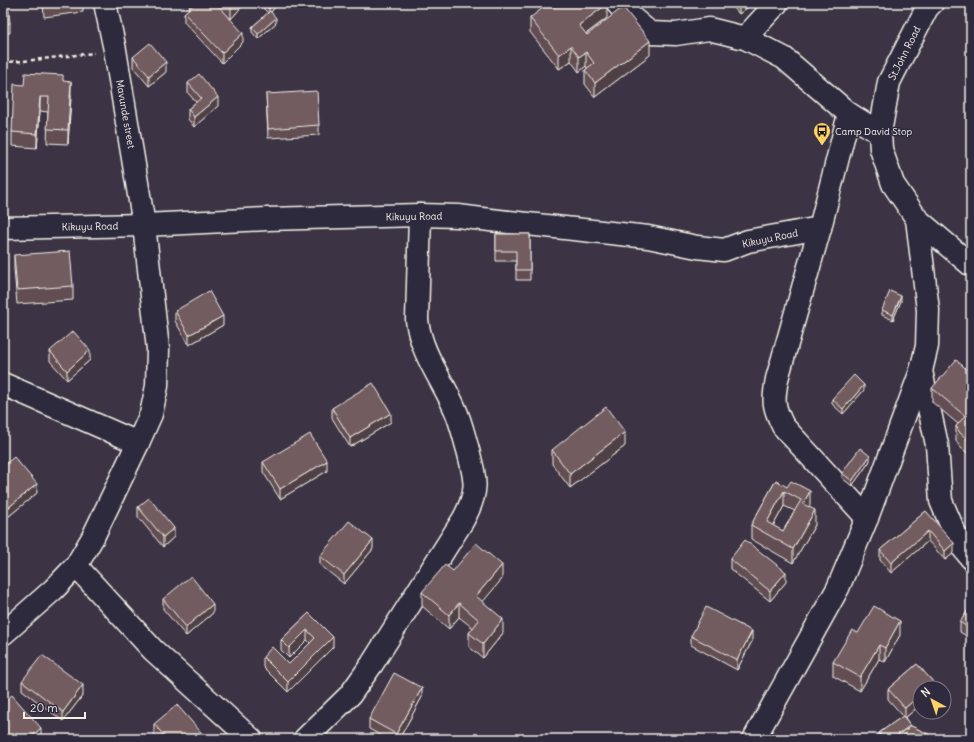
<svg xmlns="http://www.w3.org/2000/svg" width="974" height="742" font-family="Delius,sans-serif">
<rect width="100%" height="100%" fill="#3c3444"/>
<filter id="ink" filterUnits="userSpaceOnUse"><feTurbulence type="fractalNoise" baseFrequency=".025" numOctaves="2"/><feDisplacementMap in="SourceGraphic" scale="8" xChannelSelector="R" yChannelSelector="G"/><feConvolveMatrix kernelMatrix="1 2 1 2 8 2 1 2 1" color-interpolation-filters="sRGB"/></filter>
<g filter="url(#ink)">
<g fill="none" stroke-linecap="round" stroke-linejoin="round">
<g stroke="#f4f1e8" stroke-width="25">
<g id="street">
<polyline points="617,3 625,12 650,33 676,34 709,29 745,38 784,58 849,114 880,133"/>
<polyline points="745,38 777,3"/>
<path d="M849 114 820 228 777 379C773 401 773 406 783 426L867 518"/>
<polyline points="3,228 144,225 267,219 420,215 458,216 490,220 648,237 697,247 724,250 748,241 820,228"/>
<polyline points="921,371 937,445 941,501 959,543 971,558"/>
<polyline points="3,384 138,443"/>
<polyline points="76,566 153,650 251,739"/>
<polyline points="3,634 54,589 76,566 93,537 138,443 151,414 157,386 158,349 144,225 115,50 105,3"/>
<path d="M305 739 350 695 372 664 463 520C479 491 476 481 468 450 464 437 461 422 455 409 442 379 421 354 417 320L420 215"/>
<polyline points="754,739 838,588 867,518 921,371 927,346 928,310 917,219"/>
</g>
</g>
<g stroke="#f4f1e8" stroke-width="25">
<polyline id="secondary" points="932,3 927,8 889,82 880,133 881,149 893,184 917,219 971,265"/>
</g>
<polyline stroke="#f4f1e8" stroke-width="2.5" stroke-dasharray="4 3" stroke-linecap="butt" points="3,62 24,61 94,53"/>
<use href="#street" stroke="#2f2a3d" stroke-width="22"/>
<use href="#secondary" stroke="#2f2a3d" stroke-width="22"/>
</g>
<g fill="#624e53" stroke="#f4f1e8" fill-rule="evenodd">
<polygon points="3,3 10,23 10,33 3,33"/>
<polygon points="43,3 83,3 83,12 44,17"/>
<polygon points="186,3 245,3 231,19 226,14 243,42 222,63 184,22 184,13 190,7"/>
<polygon points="258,3 276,3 276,6 271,12 276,23 258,39 252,32 252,27 268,13"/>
<polygon points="730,3 753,3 739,14"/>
<polygon points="555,7 607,18 586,34 587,35 650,55 595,97 585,84 585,70 587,68 586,66 579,72 571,61 559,69 530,32 530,18"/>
<polygon points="133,57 166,72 149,86 133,67"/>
<polygon points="63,81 71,96 68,144 47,143 48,112 40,111 37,148 12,146 12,132 24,85"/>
<polygon points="188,83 218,106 194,127 188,119 188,109 196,102 188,93"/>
<polygon points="266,94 319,125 319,135 268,138"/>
<polygon points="496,234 530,234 530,280 516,280 516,261 496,261"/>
<polygon points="14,255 73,286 73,300 17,304 14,269"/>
<polygon points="901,301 893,320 882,315 882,310"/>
<polygon points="175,311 223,325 189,345 175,321"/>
<polygon points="50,351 90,360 67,380 50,361"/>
<polygon points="971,373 971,456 960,447 956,441 956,426 958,424 932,402 932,388"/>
<polygon points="864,390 843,414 832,404 832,399"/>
<polygon points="332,408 391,422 350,447 332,418"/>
<polygon points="625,446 570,488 552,464 552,450"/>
<polygon points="870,461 852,486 842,478 842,473"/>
<polygon points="263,462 327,471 280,499 263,472"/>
<polygon points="3,466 37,493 3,521"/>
<path d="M776 480 810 505 809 507 815 525 793 563 751 539V525ZM784 506 795 511 783 531 773 526Z"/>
<polygon points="138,507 174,537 163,547 138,517"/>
<polygon points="926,511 954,553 945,560 928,541 891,573 880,560 880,550"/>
<polygon points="373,549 344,584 320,565 320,556"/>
<polygon points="730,559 786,582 770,601 730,569"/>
<polygon points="453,571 502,579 482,602 503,633 483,658 469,647 469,633 473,628 459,617 449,629 422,606 422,592"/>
<polygon points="163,599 213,613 186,636 163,609"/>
<polygon points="971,606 971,639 960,632 960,622"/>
<polygon points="309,613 333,647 288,692 263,667 263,657 289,664 310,643 307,640 289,658 281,650 281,640"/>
<polygon points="858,633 900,635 885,662 879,659 860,691 833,676 833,662"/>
<polygon points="691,636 752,641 737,670 691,645"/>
<polygon points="917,664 934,683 934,688 920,688 920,705 905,718 911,726 939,739 903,739 905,734 899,739 880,739 879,738 879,733 903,716 888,699 888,689"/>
<polygon points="22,681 83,695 63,721 22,690"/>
<polygon points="422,697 399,739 388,739 369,729 369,719"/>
<polygon points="154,724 207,739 159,739 154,734"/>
</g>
<g fill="#504044" stroke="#f4f1e8">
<polygon points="232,3 245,3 231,19 231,4"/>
<polygon points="275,3 276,3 276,6 269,14 269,9"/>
<polygon points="739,3 753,3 739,14"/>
<polygon points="607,4 607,18 579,39 579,25"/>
<polygon points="276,18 276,23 258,39 258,34"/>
<polygon points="243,33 243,42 222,63 222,53"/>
<polygon points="650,41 650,55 595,97 595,83"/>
<polygon points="571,46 571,61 559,69 559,55"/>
<polygon points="586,52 586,66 579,72 579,57"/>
<polygon points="166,62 166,72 149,86 149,76"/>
<polygon points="71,82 71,96 68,144 68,130"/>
<polygon points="40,97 40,111 37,148 37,134"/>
<polygon points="218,97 218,106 194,127 194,117"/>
<polygon points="901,296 901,301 893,320 893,315"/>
<polygon points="223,316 223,325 189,345 189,335"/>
<polygon points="90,350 90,360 67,380 67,371"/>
<polygon points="864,385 864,390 843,414 843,409"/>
<polygon points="391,413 391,422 350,447 350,438"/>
<polygon points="625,432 625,446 570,488 570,474"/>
<polygon points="870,456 870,461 852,486 852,481"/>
<polygon points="327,461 327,471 280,499 280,489"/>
<polygon points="37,484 37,493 3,521 3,512"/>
<polygon points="784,491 784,506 768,535 767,522"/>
<polygon points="810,491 810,505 803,518 803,504"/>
<polygon points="815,510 815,525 793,563 793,549"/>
<polygon points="174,528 174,537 163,547 163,537"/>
<polygon points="928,531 928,541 891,573 891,563"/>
<polygon points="373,540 373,549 344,584 344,575"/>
<polygon points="954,543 954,553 945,560 945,551"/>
<polygon points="502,565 502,579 476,610 476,596"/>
<polygon points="786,572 786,582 770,601 770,591"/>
<polygon points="459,603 459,617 449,629 449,615"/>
<polygon points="213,604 213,613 186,636 186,627"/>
<polygon points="503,619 503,633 483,658 483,644"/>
<polygon points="900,621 900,635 885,662 885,648"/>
<polygon points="307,630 307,640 289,658 289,648"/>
<polygon points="752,631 752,641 737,670 737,660"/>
<polygon points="333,637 333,647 288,692 288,682"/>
<polygon points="879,645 879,659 860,691 860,677"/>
<polygon points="934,683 934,688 928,688"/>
<polygon points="83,685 83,695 63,721 63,712"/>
<polygon points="422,688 422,697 399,739 396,739 396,734"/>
<polygon points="920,695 920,705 905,718 905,708"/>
<polygon points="911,726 911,731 899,739 892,739"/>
<polygon points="41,728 41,739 29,739"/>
</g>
<g fill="#725b61" stroke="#f4f1e8" fill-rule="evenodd">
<polygon points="3,3 8,3 10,23 3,24"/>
<polygon points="44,3 75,3 44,7"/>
<polygon points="195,3 216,3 243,33 222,53 184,13"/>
<polygon points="263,3 275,3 269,9"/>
<polygon points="549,3 552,3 555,7 560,3 606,3 607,4 579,25 587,35 623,7 650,41 595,83 585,70 594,63 586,52 579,57 571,46 559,55 530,18"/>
<polygon points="270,11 276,18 258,34 252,27"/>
<polygon points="150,43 166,62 149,76 133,57"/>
<polygon points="25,73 63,75 63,81 71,82 68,130 47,129 49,97 40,97 37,134 12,132 14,84 24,85"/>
<polygon points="199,74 218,97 194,117 188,109 201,98 188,83"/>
<polygon points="317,91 319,125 268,129 266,94"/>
<polygon points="496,234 530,234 530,270 516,270 516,251 496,251"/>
<polygon points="70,251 73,286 17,290 14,255"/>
<polygon points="209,291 223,316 189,335 175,311"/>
<polygon points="890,291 901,296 893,315 882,310"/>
<polygon points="73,331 90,350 67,371 50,351"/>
<polygon points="956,360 971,373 971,442 960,433 956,426 965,416 932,388"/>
<polygon points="854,375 864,385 843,409 832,399"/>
<polygon points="373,383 391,413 350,438 332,408"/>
<polygon points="606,407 625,432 570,474 552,450"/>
<polygon points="310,434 327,461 280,489 263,462"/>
<polygon points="860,448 870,456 852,481 842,473"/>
<polygon points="14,457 37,484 3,512 3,480 7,477 3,472 3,466"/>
<path d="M776 480 787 487 791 481 810 491 803 504 815 510 793 549 751 525ZM784 491 801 500 783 531 767 522Z"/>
<polygon points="149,498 174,528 163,537 138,507"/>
<polygon points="926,511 954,543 945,551 928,531 891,563 880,550"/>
<polygon points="349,521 373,540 344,575 320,556"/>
<polygon points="745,540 786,572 770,591 730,559"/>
<polygon points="476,543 502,565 476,596 503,619 483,644 469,633 479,620 459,603 449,615 422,592 445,565 453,571"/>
<polygon points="191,576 213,604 186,627 163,599"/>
<polygon points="874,606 900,621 885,648 879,645 860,677 833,662 852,630 858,633"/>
<polygon points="971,606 971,630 960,622"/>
<polygon points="706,607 752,631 737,660 691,636"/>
<polygon points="309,613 333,637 288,682 263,657 272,647 289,664 315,638 307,630 289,648 281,640"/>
<polygon points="42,655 83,685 63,712 22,681"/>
<polygon points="917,664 934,683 928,688 920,688 920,695 905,708 888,689"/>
<polygon points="394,673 422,688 396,734 369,719"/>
<polygon points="12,695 41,728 29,739 3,739 3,703"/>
<polygon points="177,705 207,739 167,739 154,724"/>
<polygon points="903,716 911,726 909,725 908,727 892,739 884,739 879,733"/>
<polygon points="909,725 939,739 903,739"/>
<polygon points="626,735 630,739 622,739"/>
</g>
</g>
<defs>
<g id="bus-pin" transform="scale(0.9)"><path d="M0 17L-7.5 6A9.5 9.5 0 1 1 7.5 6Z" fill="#ffd166" stroke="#2f2a3d"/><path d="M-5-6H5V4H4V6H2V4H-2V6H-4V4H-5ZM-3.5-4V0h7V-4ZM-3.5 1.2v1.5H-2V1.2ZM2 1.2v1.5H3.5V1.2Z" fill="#111"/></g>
</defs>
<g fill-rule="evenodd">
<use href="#bus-pin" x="822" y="131"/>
</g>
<g text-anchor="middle" stroke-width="3" stroke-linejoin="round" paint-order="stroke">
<g font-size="10" fill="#f4f1e8" stroke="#2f2a3d">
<text transform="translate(904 53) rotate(-63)" y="4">St.John Road</text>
<text transform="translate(126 114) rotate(80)" y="4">Mavunde street</text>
<text transform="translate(414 216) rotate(-1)" y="4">Kikuyu Road</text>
<text transform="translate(90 226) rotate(-1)" y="4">Kikuyu Road</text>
<text transform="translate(770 238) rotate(-12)" y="4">Kikuyu Road</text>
</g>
<g font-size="10" fill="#f4f1e8" stroke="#2f2a3d" text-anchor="start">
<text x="835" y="135">Camp David Stop</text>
</g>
</g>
<rect width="974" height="742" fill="none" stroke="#2f2a3d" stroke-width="16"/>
<rect x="8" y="8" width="958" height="726" fill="none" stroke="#f4f1e8" stroke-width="1.5" filter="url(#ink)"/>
<g transform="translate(932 700) rotate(320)"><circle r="19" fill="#2f2a3d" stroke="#7e7a81"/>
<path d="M0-3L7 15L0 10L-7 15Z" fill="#ffd166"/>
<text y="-6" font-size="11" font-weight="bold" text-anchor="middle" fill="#f4f1e8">N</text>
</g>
<path d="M24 712v6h61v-6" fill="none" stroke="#f4f1e8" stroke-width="2"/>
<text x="30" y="712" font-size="12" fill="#f4f1e8" stroke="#2f2a3d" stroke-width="3" paint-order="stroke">20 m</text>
</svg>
